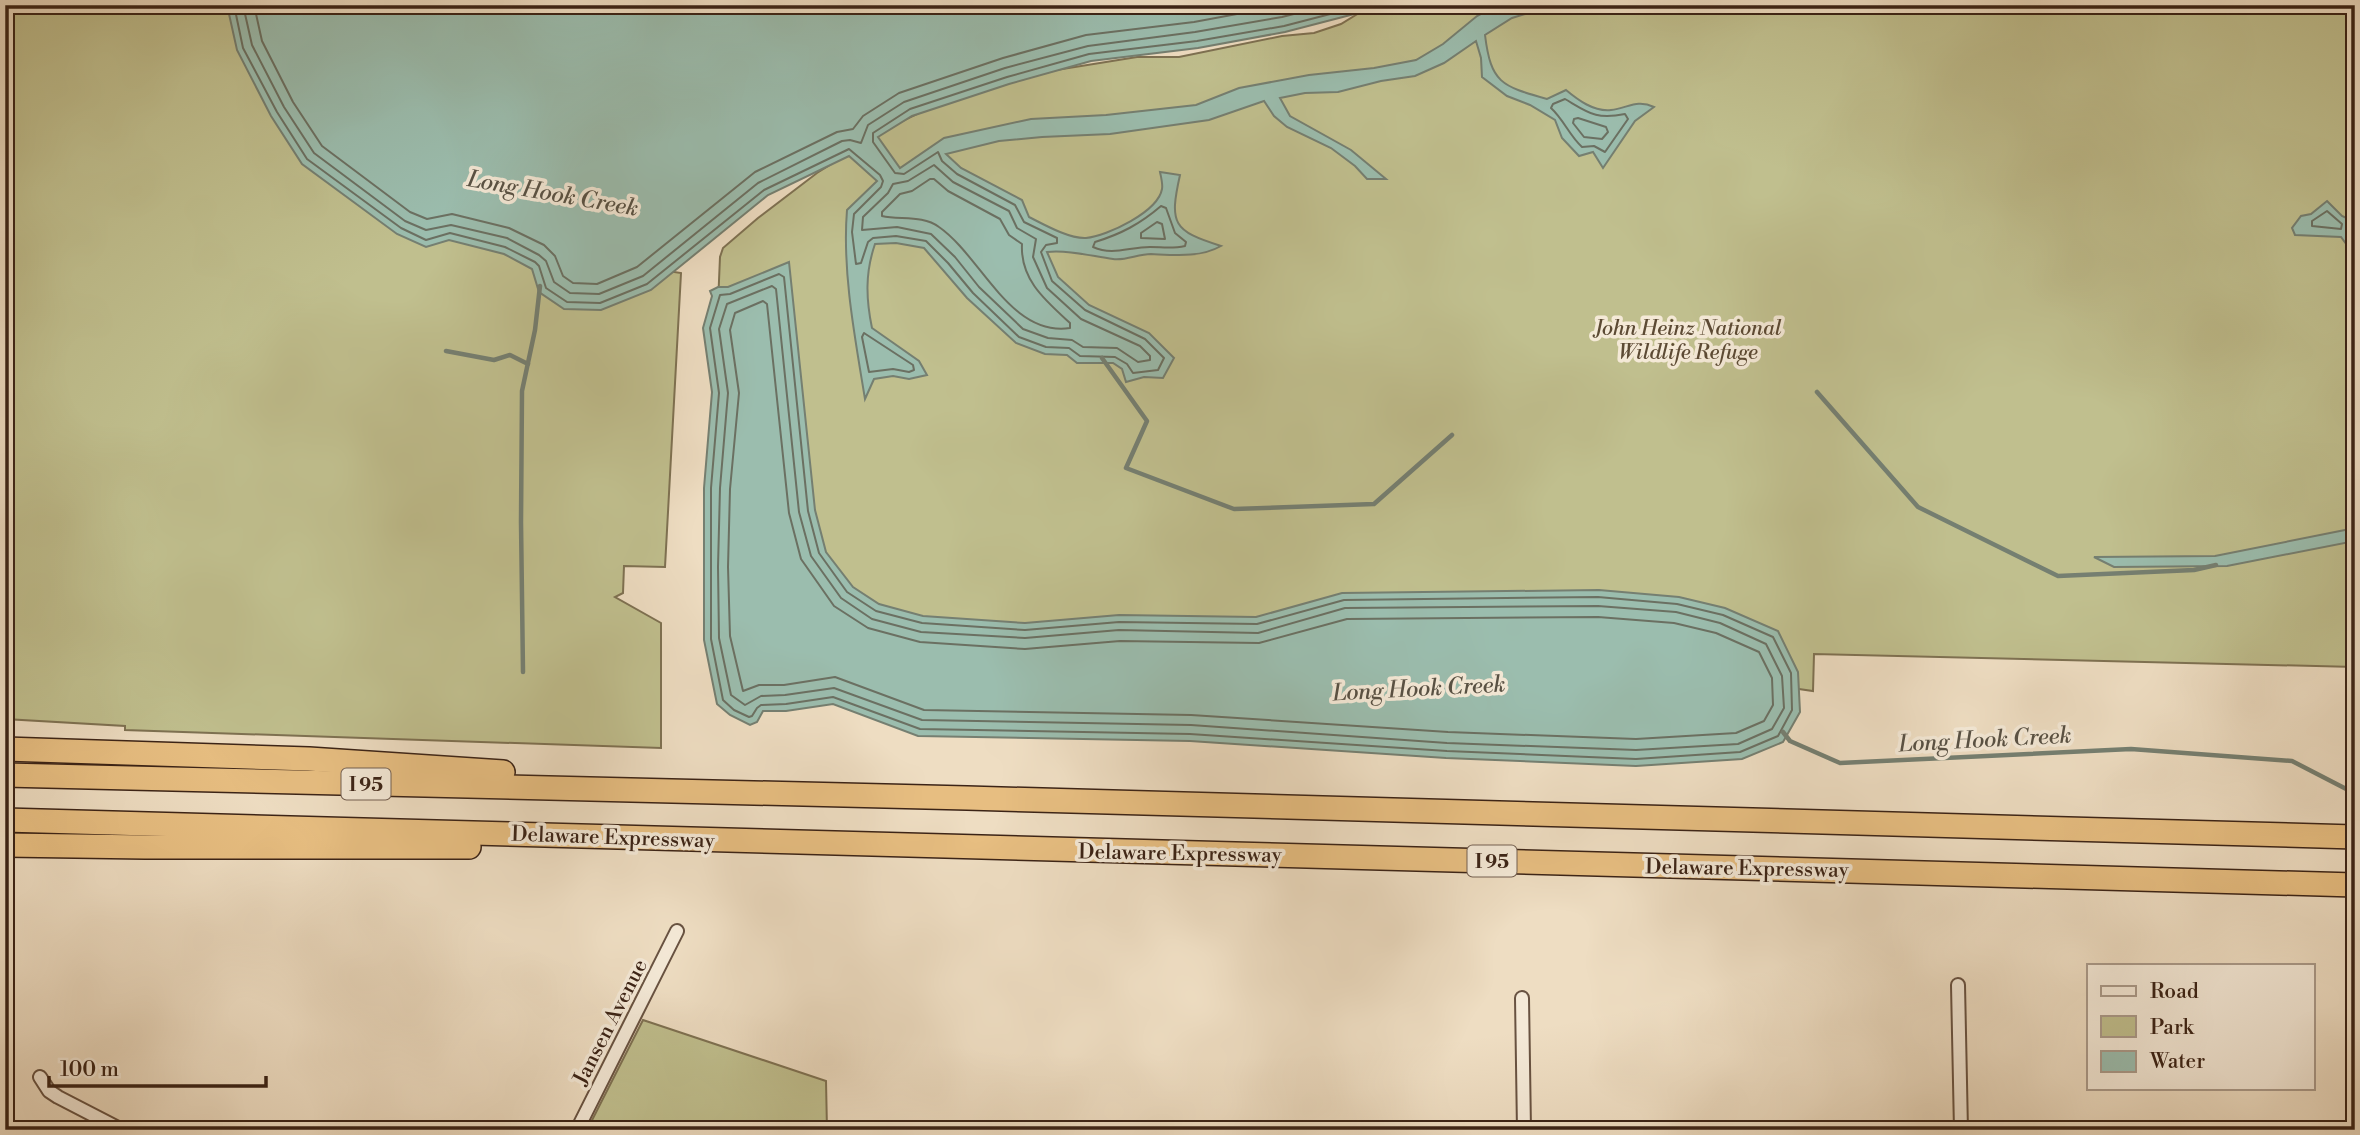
<svg xmlns="http://www.w3.org/2000/svg" width="2360" height="1135" font-family="'Libre Bodoni',serif">
<rect width="100%" height="100%" fill="#eeddc2"/>
<filter id="stains"><feTurbulence type="fractalNoise" baseFrequency=".00286" numOctaves="4"/><feColorMatrix values="0 0 0 0 .2 0 0 0 0 .09 0 0 0 0 .02 0 0 0 .5 -.17"/></filter>
<radialGradient id="worn" r=".72"><stop offset=".6" stop-color="#630" stop-opacity="0"/><stop offset="1" stop-color="#630" stop-opacity=".3"/></radialGradient>
<g fill="#c0bf8e" stroke="#7e7152" stroke-width="2">
<polygon points="5,5 289,5 668,271 681,273 665,567 624,566 623,593 615,597 661,623 661,748 125,730 125,726 5,719"/>
<polygon points="1372,5 2355,5 2355,667 1814,654 1813,691 1707,676 907,629 709,519 720,257 723,248 758,218 817,173 894,125 921,112 1013,77 1137,57 1179,57 1282,36 1314,33 1341,24"/>
<polygon points="643,1020 826,1081 827,1130 587,1130"/>
</g>
<g fill="#9bbdae" stroke="#757f71" stroke-width="2">
<path d="M227 5H1389L1285 32 1198 48 1091 61 1009 84 912 116 878 137 900 168 944 138 1031 119 1106 115 1196 105 1239 88 1309 75 1374 68 1416 60 1443 44 1477 16 1497 5H1555L1512 18 1485 35C1491 83 1501 86 1547 99L1566 90C1578 100 1594 112 1611 110 1628 108 1637 99 1654 107L1635 121 1603 168 1593 152 1579 156 1562 138 1555 120 1530 105 1507 96 1482 77 1481 58 1476 41 1444 63 1415 76 1381 81 1338 92 1305 93 1280 98 1290 116 1351 150 1386 179H1367L1355 166 1331 148 1287 127 1274 116 1264 101 1209 120 1110 134 1042 137 999 141 946 154 961 168 1022 200 1029 217C1043 224 1069 239 1086 238 1107 236 1158 212 1162 189 1163 184 1161 177 1160 172L1180 175C1169 224 1173 231 1221 246 1200 258 1174 255 1151 254 1138 254 1125 261 1113 259 1091 256 1069 250 1047 252L1058 277 1089 305 1149 333 1174 358 1163 378 1144 377 1126 382 1122 369 1113 363H1077L1067 355 1045 354 1016 343 967 298 924 248 896 243 875 244C865 273 866 299 872 328L919 361 927 375 909 379 893 376 874 379 865 399C855 338 842 271 847 210L877 181 849 156 768 195 651 290 601 310 564 309 539 292 532 269 504 254 449 240 426 247 397 234 302 164 271 116 237 50Z"/>
<polygon points="2327,201 2342,216 2355,222 2355,256 2341,237 2295,235 2292,228 2301,216 2311,214"/>
<polygon points="789,262 815,510 826,552 853,587 879,604 923,616 1025,623 1119,615 1256,617 1342,593 1599,590 1679,597 1725,608 1778,631 1798,672 1800,712 1783,742 1742,759 1636,766 1446,758 1190,741 918,736 833,704 786,711 763,711 757,722 750,725 730,715 717,704 704,640 704,488 712,392 703,328 712,296 710,291 718,287 728,287"/>
<polygon points="2355,528 2355,541 2227,566 2114,567 2094,557 2215,556"/>
</g>
<g fill="none" stroke-linecap="round" stroke-linejoin="round">
<g stroke="#6b7062" stroke-width="2">
<polyline points="234,5 243,48 277,112 307,159 401,228 426,240 450,233 505,247 535,262 539,266 546,288 567,302 600,303 647,284 764,190 849,149 880,175 883,181 881,187 854,214 852,232 856,264 861,263 868,242 873,238 896,236 926,241 948,263 973,293 1019,337 1046,347 1069,348 1080,356 1115,357 1127,364 1133,373 1158,370 1164,358 1145,339 1085,310 1052,281 1041,252 1046,245 1057,243 1057,238 1024,222 1015,205 957,174 942,161 938,152 904,174 895,173 873,142 873,133 910,109 1007,77 1089,54 1197,41 1284,26 1365,5"/>
<polyline points="243,5 252,45 284,107 314,153 405,221 426,230 451,225 507,238 539,255 546,261 554,282 570,293 599,294 643,276 758,183 842,141 850,140 861,143 868,125 904,102 1005,68 1088,46 1195,32 1282,17 1329,5"/>
<polyline points="254,5 262,41 293,102 322,146 410,212 427,219 452,214 509,228 544,245 555,256 563,276 573,283 597,284 637,267 755,172 837,132 853,129 863,116 899,93 1003,58 1086,35 1194,22 1286,5"/>
<path d="M1565 99C1589 113 1596 120 1625 114L1628 119 1605 152 1594 146 1582 147C1569 135 1564 120 1551 108L1553 104Z"/>
<polygon points="1578,118 1606,127 1608,132 1602,139 1584,137 1573,123 1574,119"/>
<polygon points="934,165 953,182 1009,211 1017,228 1036,239 1033,257 1047,288 1081,319 1140,346 1150,356 1150,360 1138,362 1117,348 1083,347 1072,340 1048,338 1023,329 979,287 955,257 931,234 897,227 862,230 863,217 888,193 893,184 908,181"/>
<path d="M930 179H934L948 191 1000 219 1009 235 1022 244C1020 280 1046 301 1070 323V328C1010 337 981 256 939 227 923 215 900 220 882 216V212L900 194 912 191Z"/>
<path d="M1161 206 1166 208 1175 233 1186 242 1185 246C1172 249 1162 247 1150 247 1129 247 1113 256 1093 247L1095 242C1121 234 1140 224 1161 206Z"/>
<polygon points="2327,211 2342,224 2341,229 2312,226 2312,221"/>
<polygon points="1157,222 1162,224 1165,239 1141,238 1141,233"/>
<polygon points="779,274 784,277 808,511 819,553 847,592 876,611 922,623 1025,630 1119,622 1257,624 1344,600 1598,597 1677,604 1723,615 1773,637 1791,673 1792,710 1778,736 1740,752 1636,759 1447,751 1190,734 920,729 833,697 786,704 761,705 757,708 752,716 749,717 734,710 723,700 711,639 711,488 719,393 710,328 720,295 730,294"/>
<polygon points="772,286 776,289 799,512 811,556 841,598 872,619 921,632 1025,638 1119,630 1258,633 1345,608 1598,606 1676,612 1720,623 1766,644 1782,676 1784,708 1772,729 1738,744 1636,750 1447,743 1191,725 922,720 834,688 785,695 761,696 745,705 731,695 719,638 718,567 720,488 728,393 719,329 727,304"/>
<polygon points="763,301 767,304 789,513 801,559 834,606 868,628 920,642 1025,649 1120,641 1259,643 1347,619 1598,617 1674,623 1716,633 1759,652 1772,678 1773,705 1764,721 1736,733 1636,739 1448,732 1191,715 924,710 835,677 784,685 759,685 743,691 730,636 728,567 730,489 739,393 730,330 735,313"/>
<polygon points="864,333 913,365 914,370 909,372 893,369 869,372 862,337"/>
</g>
<g stroke="#757f71" stroke-width="4.5">
<polyline points="446,351 494,360 510,355 528,364"/>
<polyline points="1102,358 1147,421 1126,468 1234,509 1374,504 1452,435"/>
<polyline points="1817,392 1918,507 2058,576 2194,570 2216,565"/>
<polyline points="523,672 521,522 522,391 535,330 540,286"/>
<polyline points="1783,732 1790,741 1840,763 2131,749 2292,761 2354,793"/>
</g>
<g stroke="#685241" stroke-width="16">
<g id="minor">
<polyline points="1958,985 1961,1130"/>
<polyline points="1522,998 1524,1130"/>
<polyline points="40,1077 49,1091 58,1097 122,1130"/>
<polyline points="577,1130 677,931"/>
<polyline points="2269,1130 2355,1128"/>
</g>
</g>
<g stroke="#3b2316" stroke-width="26">
<g id="motorway">
<polyline points="5,749 309,759 503,772"/>
<polyline points="5,775 967,798 2355,837"/>
<polyline points="5,820 2355,885"/>
<polyline points="5,845 145,847 469,847"/>
</g>
</g>
<use href="#minor" stroke="#f4e9d7" stroke-width="12"/>
<use href="#motorway" stroke="#e7be81" stroke-width="23"/>
</g>
<g text-anchor="middle" stroke-width="7" stroke-linejoin="round" paint-order="stroke">
<g fill="#f4e9d7" stroke="#725e50" stroke-width="2">
<rect x="341.5" y="768.5" width="49" height="31" rx="5"/>
<rect x="1467.5" y="845.5" width="49" height="31" rx="5"/>
</g>
<g font-size="19" font-weight="bold" fill="#3b2316">
<text x="366" y="791">I 95</text>
<text x="1492" y="868">I 95</text>
</g>
<g font-size="21" font-style="italic" fill="#5c4a34" stroke="#f4e9d7">
<text x="1688" y="335">John Heinz National<tspan x="1688" dy="24">Wildlife Refuge</tspan></text>
</g>
<g font-size="21" fill="#3b2316" stroke="#f4e9d7">
<text transform="translate(613 837) rotate(2)" y="7">Delaware Expressway</text>
<text transform="translate(1180 853) rotate(1)" y="7">Delaware Expressway</text>
<text transform="translate(1747 868) rotate(1)" y="7">Delaware Expressway</text>
<text transform="translate(610 1022) rotate(-63)" y="7">Jansen Avenue</text>
</g>
<g font-size="23" font-style="italic" fill="#585144" stroke="#f4e9d7">
<text transform="translate(553 193) rotate(10)" y="8">Long Hook Creek</text>
<text transform="translate(1419 688) rotate(-3)" y="8">Long Hook Creek</text>
<text transform="translate(1985 739) rotate(-3)" y="8">Long Hook Creek</text>
</g>
</g>
<rect width="2360" height="1135" fill="none" stroke="#eeddc2" stroke-width="28"/>
<rect x="7" y="7" width="2346" height="1121" fill="none" stroke="#3b2316" stroke-width="3.5"/>
<rect x="14" y="14" width="2332" height="1107" fill="none" stroke="#3b2316" stroke-width="2"/>
<rect x="2087" y="964" width="228" height="126" fill="#f4e9d7" stroke="#aa9a8a" stroke-width="2"/>
<rect x="2101" y="986" width="35" height="10" fill="#f4e9d7" stroke="#aa9a8a" stroke-width="2"/>
<text x="2150" y="998" font-size="21" fill="#3b2316">Road</text>
<rect x="2101" y="1016" width="35" height="21" fill="#c0bf8e" stroke="#aa9a8a" stroke-width="2"/>
<text x="2150" y="1034" font-size="21" fill="#3b2316">Park</text>
<rect x="2101" y="1051" width="35" height="21" fill="#9bbdae" stroke="#aa9a8a" stroke-width="2"/>
<text x="2150" y="1068" font-size="21" fill="#3b2316">Water</text>
<path d="M49 1076v10h217v-10" fill="none" stroke="#3b2316" stroke-width="3.5"/>
<text x="60" y="1076" font-size="21" fill="#3b2316" stroke="#f4e9d7" stroke-width="5" paint-order="stroke">100 m</text>
<rect width="100%" height="100%" filter="url(#stains)"/>
<rect width="100%" height="100%" fill="url(#worn)"/>
</svg>
